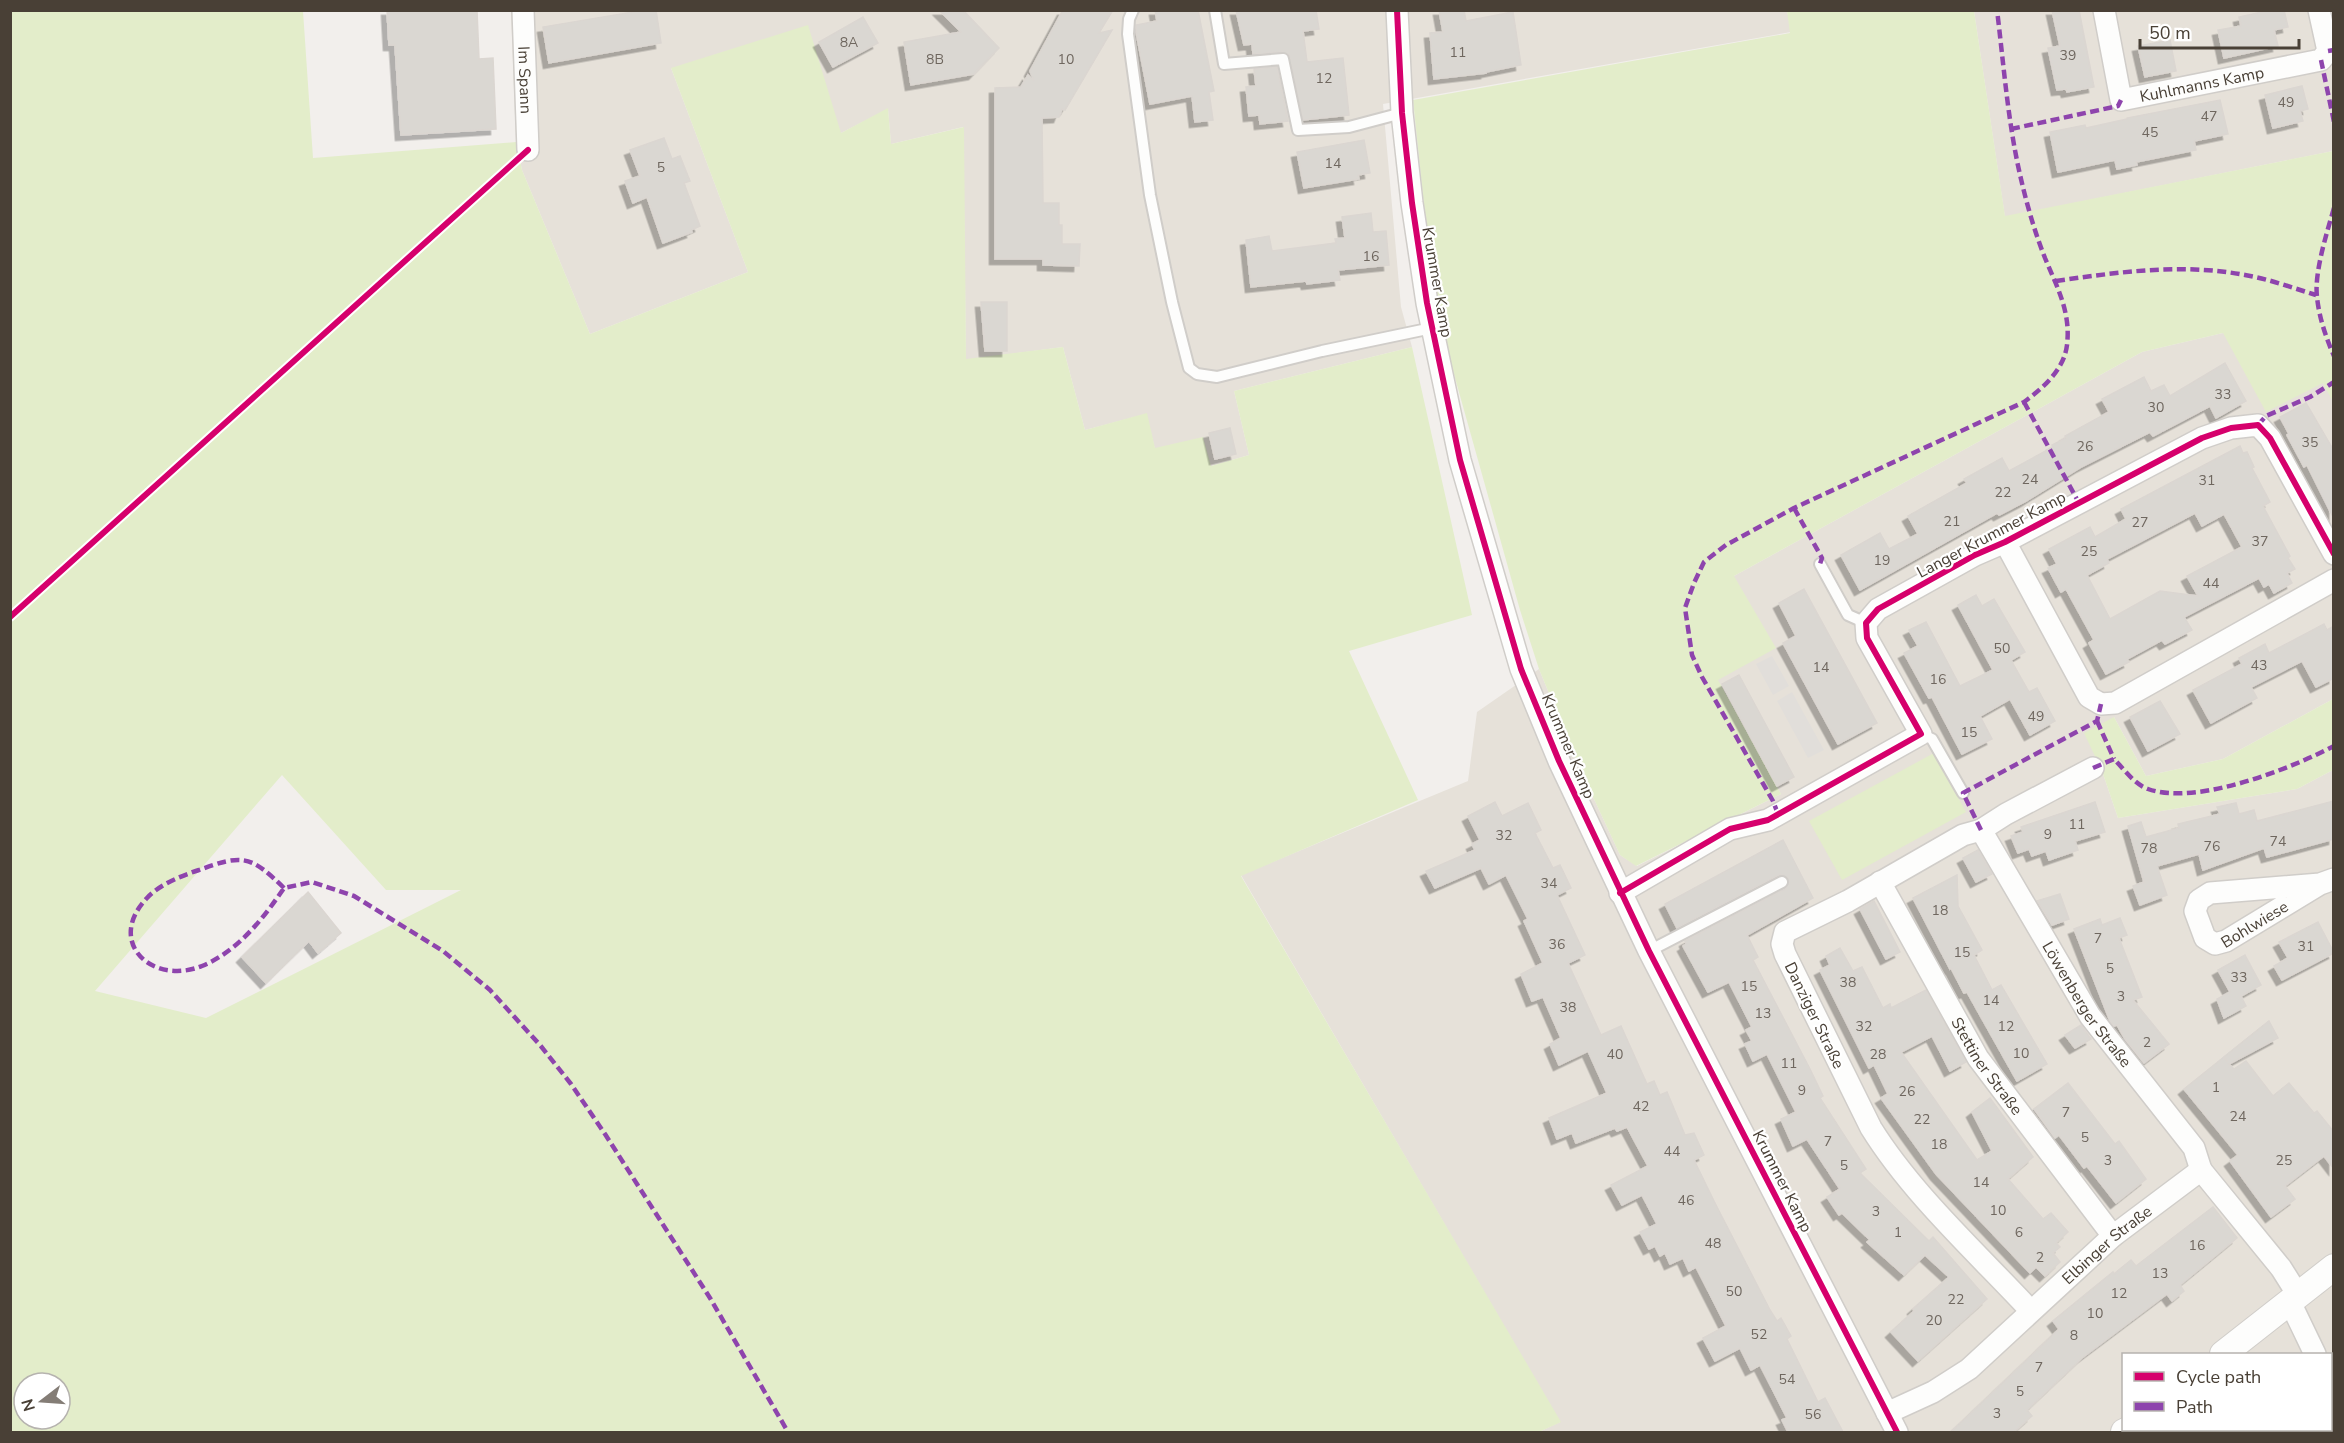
<svg xmlns="http://www.w3.org/2000/svg" width="2344" height="1443" font-family="'Nunito Sans',sans-serif">
<defs>
<filter id="shadow"><feDropShadow dx="-5.5" dy="5.5" stdDeviation="0" flood-color="#0004"/></filter>
</defs>
<rect width="100%" height="100%" fill="#f2efec"/>
<g fill="#e6e1d9" fill-rule="evenodd">
<polygon points="1787,10 1791,32 1383,104 1401,307 1412,347 1234,391 1249,455 1211,466 1155,449 1146,414 1085,430 1063,347 966,360 963,127 891,144 888,109 841,133 671,68 748,272 590,334 522,170 516,142 511,11"/>
<polygon points="1974,11 2333,11 2333,151 2005,217"/>
<path d="M2223 333 2323 383 2334 402 2333 699 2223 759 2146 776 2114 717 2102 771 2118 818 2297 789 2333 770V1432H1539L1560 1422 1241 875 1468 781 1477 712 1539 669 1580 769 1620 855 1637 866 1781 794 1717 680 1734 576 2142 352ZM2124 1354H2330V1430H2124Z"/>
</g>
<g fill="#e3edca" fill-rule="evenodd">
<path d="M10 11H303L313 158 516 142 522 170 590 334 748 272 671 68 808 25 841 133 888 108 891 144 964 127 966 359 1063 347 1085 430 1147 413 1155 448 1203 437 1211 466 1249 455 1234 391 1412 347 1472 615 1349 651 1418 800 1241 876 1561 1422 1539 1432H11ZM282 775 386 890H461L206 1018 95 991ZM24 1383H60V1419H24Z"/>
<polygon points="1787,11 1974,11 2005,216 2333,151 2333,402 2323,383 2266,412 2223,333 2142,352 1734,576 1776,648 1718,680 1781,794 1636,866 1620,855 1580,769 1539,669 1520,610 1434,303 1413,100 1790,33"/>
<polygon points="2333,699 2333,770 2297,789 2118,818 2102,771 2084,733 2114,717 2146,776 2223,759"/>
<polygon points="1934,753 1966,812 1842,880 1809,821"/>
</g>
<g fill="#e1deda">
<polygon points="1772,656 1789,686 1773,695 1756,664"/>
<polygon points="1792,692 1824,750 1808,758 1777,701"/>
</g>
<g fill="#dad7d2" stroke="#dbd6d1" stroke-width="1.5" fill-rule="evenodd" filter="url(#shadow)">
<polygon points="387,10 477,10 479,59 493,58 496,129 401,135 395,45 389,45"/>
<polygon points="645,10 656,10 661,43 549,63 543,27"/>
<polygon points="939,10 963,10 999,48 974,74 911,85 904,42 961,32"/>
<polygon points="1063,10 1113,10 1099,33 1112,30 1065,110 1062,109 1059,117 1042,118 1043,203 1059,203 1059,225 1062,225 1062,244 1080,244 1079,266 1043,265 1043,259 995,259 995,88 1021,87 1028,75 1034,81 1030,71"/>
<polygon points="1155,10 1198,10 1214,91 1209,92 1213,120 1195,122 1192,96 1150,104 1136,32 1136,25 1157,21"/>
<polygon points="1236,10 1316,10 1319,29 1303,31 1307,62 1343,58 1349,115 1303,120 1289,55 1282,52 1253,54 1252,44 1244,45"/>
<polygon points="1439,10 1464,10 1466,21 1513,12 1521,65 1486,72 1486,73 1434,79 1430,33 1443,32"/>
<polygon points="2052,10 2079,10 2094,87 2067,92 2066,89 2057,90 2048,48 2060,46"/>
<polygon points="2271,10 2284,10 2288,27 2274,30 2278,46 2224,58 2218,30 2241,26 2239,17"/>
<polygon points="863,17 878,43 833,67 819,42"/>
<polygon points="2170,40 2176,71 2145,77 2138,46"/>
<polygon points="1277,67 1288,121 1260,124 1259,115 1249,116 1246,87 1256,86 1254,69"/>
<polygon points="2302,86 2308,109 2300,111 2303,121 2273,128 2265,95"/>
<polygon points="2220,100 2228,134 2194,141 2196,150 2136,162 2137,165 2117,169 2115,160 2058,172 2050,132 2085,125 2086,128 2127,119 2127,118"/>
<polygon points="664,138 672,159 680,156 690,181 684,183 700,226 691,230 692,232 663,243 647,197 633,203 625,181 640,176 630,150"/>
<polygon points="1364,140 1370,173 1358,175 1359,179 1304,188 1297,152"/>
<polygon points="1371,213 1373,232 1386,231 1389,265 1338,270 1340,280 1307,284 1306,281 1251,287 1246,240 1269,236 1272,251 1336,243 1335,239 1345,238 1342,217"/>
<polygon points="981,302 1007,302 1007,351 985,351"/>
<polygon points="2225,363 2246,401 2216,418 2210,406 2153,436 2150,432 2081,467 2026,501 1999,515 1997,513 1860,590 1841,555 1880,533 1889,549 1918,534 1908,516 1967,483 1964,479 2002,458 2009,471 2053,447 2052,445 2066,438 2065,436 2109,412 2102,399 2144,377 2151,391 2164,385 2170,396"/>
<polygon points="2306,403 2334,451 2334,519 2307,465 2304,467 2287,435 2289,434 2280,417"/>
<polygon points="1230,428 1236,454 1215,459 1209,433"/>
<path d="M2240 446 2243 453 2247 452 2254 467 2252 468 2270 502 2263 506 2290 556 2288 558 2295 569 2287 573 2292 583 2274 593 2269 584 2264 587 2259 578 2184 617 2192 630 2165 644 2162 640 2127 659 2129 662 2106 674 2089 643 2094 640 2066 589 2061 592 2048 568 2057 564 2049 549 2090 527 2095 537 2126 519 2121 509ZM2195 513 2202 526 2224 514 2242 547 2187 576 2198 596 2160 591 2110 619 2087 575 2109 563 2107 559Z"/>
<polygon points="1804,589 1877,723 1838,744 1783,643 1796,636 1779,603"/>
<polygon points="1976,595 1982,606 1994,599 2025,652 2011,660 2029,692 2037,688 2055,721 2030,735 2010,699 1980,716 1992,739 1962,754 1932,697 1929,698 1904,653 1918,646 1909,630 1926,622 1960,686 1993,670 1958,605"/>
<polygon points="2324,624 2327,630 2334,626 2334,678 2316,687 2302,661 2251,687 2257,698 2211,723 2193,690 2242,664 2239,658 2265,644 2269,653"/>
<polygon points="1739,675 1794,777 1777,786 1722,684"/>
<polygon points="2160,701 2180,734 2148,751 2130,717"/>
<polygon points="2334,801 2334,839 2267,857 2264,848 2203,870 2199,854 2157,866 2167,895 2140,905 2133,886 2144,882 2128,826 2141,822 2146,837 2179,828 2178,824 2220,814 2217,807 2236,803 2239,814 2254,810 2257,821"/>
<polygon points="1495,802 1502,816 1528,803 1541,830 1535,833 1553,868 1560,865 1571,888 1557,895 1585,955 1568,963 1601,1035 1621,1026 1647,1084 1654,1081 1660,1095 1667,1092 1685,1135 1694,1133 1704,1155 1694,1160 1716,1205 1770,1310 1777,1321 1781,1318 1791,1336 1787,1339 1818,1402 1825,1398 1843,1432 1788,1432 1782,1420 1787,1418 1760,1365 1751,1370 1740,1348 1715,1361 1703,1338 1726,1326 1696,1267 1689,1271 1683,1258 1670,1264 1665,1253 1660,1256 1655,1246 1649,1249 1640,1232 1657,1224 1642,1195 1622,1205 1611,1185 1648,1166 1627,1127 1617,1131 1615,1128 1576,1143 1572,1133 1557,1139 1549,1118 1607,1093 1588,1051 1559,1065 1550,1044 1561,1038 1543,997 1532,1001 1521,974 1543,963 1524,921 1528,919 1506,875 1489,884 1481,868 1435,888 1426,871 1475,850 1472,844 1480,840 1468,816"/>
<polygon points="2095,802 2105,832 2075,841 2078,850 2049,860 2046,851 2032,856 2029,849 2018,853 2011,836 2023,832 2021,827"/>
<polygon points="1783,840 1813,898 1747,935 1758,957 1753,960 1810,1069 1823,1096 1820,1098 1866,1169 1860,1173 1929,1241 1933,1237 1987,1299 1918,1361 1891,1332 1914,1311 1913,1309 1949,1277 1925,1255 1904,1275 1867,1242 1870,1240 1842,1213 1839,1215 1827,1197 1840,1189 1807,1139 1793,1146 1781,1119 1796,1112 1767,1054 1753,1061 1745,1044 1752,1041 1746,1030 1752,1027 1729,982 1708,992 1683,946 1686,944 1685,941 1785,889 1789,883 1788,878 1783,875 1779,875 1677,928 1665,904"/>
<polygon points="1978,850 1992,874 1976,882 1963,858"/>
<polygon points="1957,875 1958,906 1982,950 1974,955 1992,990 2001,985 2047,1064 2017,1081 1967,992 1964,993 1951,968 1950,969 1913,898"/>
<polygon points="308,892 341,933 318,953 309,941 266,983 242,957"/>
<polygon points="2060,894 2069,919 2052,925 2037,901"/>
<polygon points="1874,901 1900,952 1886,959 1860,909"/>
<polygon points="2120,918 2127,935 2119,938 2142,997 2133,1000 2169,1044 2144,1063 2125,1039 2117,1025 2114,1026 2110,1021 2074,929 2100,919 2102,925"/>
<polygon points="2318,922 2334,953 2282,980 2274,966 2288,958 2279,942"/>
<polygon points="1840,948 1853,971 1862,967 1883,1008 1890,1004 1891,1008 1926,990 1966,1062 1950,1071 1932,1036 1901,1052 1977,1160 1992,1151 1972,1112 1990,1098 2033,1157 2008,1179 2043,1219 2051,1213 2068,1232 2056,1243 2060,1247 2053,1253 2060,1262 2045,1276 2036,1267 2030,1273 1936,1174 1881,1098 1888,1094 1874,1065 1869,1068 1820,970 1830,965 1826,956"/>
<polygon points="2245,955 2261,985 2241,996 2246,1006 2224,1018 2217,999 2230,992 2218,970"/>
<polygon points="2269,1021 2278,1038 2229,1064 2234,1069 2246,1061 2273,1096 2289,1083 2314,1113 2317,1111 2334,1132 2334,1169 2324,1156 2285,1186 2295,1199 2271,1217 2230,1161 2238,1155 2184,1089 2224,1057 2227,1061 2224,1057"/>
<polygon points="2081,1025 2091,1039 2075,1048 2065,1035"/>
<polygon points="2068,1083 2115,1144 2119,1141 2146,1179 2116,1203 2087,1166 2084,1168 2059,1135 2055,1138 2034,1109"/>
<polygon points="2213,1207 2237,1238 2180,1285 2184,1291 2172,1301 2167,1294 2082,1358 2027,1410 2032,1416 2014,1432 1951,1432 2059,1329 2053,1321 2113,1272 2114,1274 2131,1260 2136,1266"/>
</g>
<g fill="none" stroke-linecap="round" stroke-linejoin="round">
<g stroke="#d0cdc9" stroke-width="14">
<g id="service">
<polyline points="1133,10 1129,19 1128,34 1150,195 1172,302 1189,368 1197,374 1217,377 1322,351 1432,328"/>
<polyline points="1215,10 1224,64 1283,59 1298,130 1349,127 1402,113"/>
<polyline points="1820,564 1848,615 1866,623"/>
<polyline points="1921,734 1932,739 1963,793"/>
<polyline points="1649,951 1782,882"/>
</g>
</g>
<g stroke="#d0cdc9" stroke-width="24">
<g id="minor">
<path id="s1" d="M523 10 528 150"/>
<polyline points="1397,10 1402,113 1412,203 1427,303 1460,460 1521,669 1559,761 1649,951 1897,1432"/>
<path id="s2" d="M2104 10 2121 100 2321 60 2328 51 2319 10"/>
<polyline points="2005,542 2089,697 2101,704 2115,703 2334,580"/>
<path id="s3" d="M1981 830 2090 1016 2194 1148 2201 1170"/>
<path id="s4" d="M1880 882 1978 1058 2113 1236"/>
<path id="s5" d="M2320 884 2210 893 2199 900 2195 911 2205 938 2215 944 2226 941 2320 884 2334 879"/>
<polyline points="1620,893 1730,829 1768,820 1921,734 1867,638 1866,623 1878,609 1975,555 2005,542 2202,438 2231,428 2258,425 2270,438 2334,554"/>
<polyline points="2290,1302 2315,1354"/>
<path d="M2030 1310C1977 1253 1912 1194 1871 1128L1785 954 1782 944 1785 932 1848 901 1963 835 1981 830 2006 814 2093 768"/>
<polyline points="2330,1386 2334,1392"/>
<path id="s6" d="M1887 1413 1933 1392 1969 1369 2113 1236 2201 1170 2281 1268 2298 1295"/>
</g>
</g>
<g stroke="#d0cdc9" stroke-width="28">
<g id="tertiary">
<polyline points="2223,1354 2334,1267"/>
<polyline points="2124,1432 2128,1430"/>
</g>
</g>
<use href="#service" stroke="#fdfdfc" stroke-width="10"/>
<use href="#minor" stroke="#fdfdfc" stroke-width="21"/>
<use href="#tertiary" stroke="#fdfdfc" stroke-width="26"/>
<g stroke="#8e44ad" stroke-width="4.5" stroke-dasharray="9 4.5" stroke-linecap="butt">
<polyline points="2328,51 2334,50"/>
<polyline points="2321,60 2334,122"/>
<polyline points="2011,129 2118,106 2121,100"/>
<path d="M2334 208C2327 232 2314 273 2317 297 2319 317 2326 338 2334 356"/>
<path d="M2056 281C2119 272 2182 263 2245 275 2269 279 2293 288 2316 295"/>
<polyline points="2024,402 2079,503"/>
<polyline points="2258,425 2266,416 2310,397 2334,382"/>
<polyline points="1794,508 1822,558 1820,564"/>
<polyline points="2097,721 2114,759"/>
<path d="M2093 768 2114 759C2124 769 2134 784 2148 789 2196 806 2290 769 2334 746"/>
<path d="M1778 814 1773 801 1702 677 1692 655 1685 608 1694 583 1704 562 1726 545 1794 508 2024 402C2043 388 2064 370 2067 345 2071 312 2057 287 2045 258 2035 233 2027 205 2021 179 2008 124 2004 67 1997 10"/>
<polyline points="1981,830 1963,793 2097,721 2101,704"/>
<path d="M284 888C250 855 243 854 199 870 181 876 160 884 147 898 105 942 152 986 202 966 238 951 263 919 284 888L312 882 354 896 443 951 490 990 540 1045 571 1084 605 1134 710 1298 788 1432"/>
</g>
<g stroke="#fff" stroke-width="10">
<g id="cycleway">
<polyline points="1397,10 1402,113 1412,203 1427,303 1460,460 1521,669 1559,761 1649,951 1897,1432"/>
<polyline points="10,617 528,150"/>
<polyline points="1620,893 1730,829 1768,820 1921,734 1867,638 1866,623 1878,609 1975,555 2005,542 2202,438 2231,428 2258,425 2270,438 2334,554"/>
</g>
</g>
<use href="#cycleway" stroke="#d6006c" stroke-width="6"/>
</g>
<g text-anchor="middle" stroke-width="4.5" stroke-linejoin="round" paint-order="stroke">
<g font-size="14" fill="#6f675f">
<text x="849" y="47">8A</text>
<text x="1458" y="57">11</text>
<text x="2068" y="60">39</text>
<text x="935" y="64">8B</text>
<text x="1066" y="64">10</text>
<text x="1324" y="83">12</text>
<text x="2286" y="107">49</text>
<text x="2209" y="121">47</text>
<text x="2150" y="137">45</text>
<text x="1333" y="168">14</text>
<text x="661" y="172">5</text>
<text x="1371" y="261">16</text>
<text x="2223" y="399">33</text>
<text x="2156" y="412">30</text>
<text x="2310" y="447">35</text>
<text x="2085" y="451">26</text>
<text x="2030" y="484">24</text>
<text x="2207" y="485">31</text>
<text x="2003" y="497">22</text>
<text x="1952" y="526">21</text>
<text x="2140" y="527">27</text>
<text x="2260" y="546">37</text>
<text x="2089" y="556">25</text>
<text x="1882" y="565">19</text>
<text x="2211" y="588">44</text>
<text x="2002" y="653">50</text>
<text x="2259" y="670">43</text>
<text x="1821" y="672">14</text>
<text x="1938" y="684">16</text>
<text x="2036" y="721">49</text>
<text x="1969" y="737">15</text>
<text x="2077" y="829">11</text>
<text x="2048" y="839">9</text>
<text x="1504" y="840">32</text>
<text x="2278" y="846">74</text>
<text x="2212" y="851">76</text>
<text x="2149" y="853">78</text>
<text x="1549" y="888">34</text>
<text x="1940" y="915">18</text>
<text x="2098" y="943">7</text>
<text x="1557" y="949">36</text>
<text x="2306" y="951">31</text>
<text x="1962" y="957">15</text>
<text x="2110" y="973">5</text>
<text x="2239" y="982">33</text>
<text x="1848" y="987">38</text>
<text x="1749" y="991">15</text>
<text x="2121" y="1001">3</text>
<text x="1991" y="1005">14</text>
<text x="1568" y="1012">38</text>
<text x="1763" y="1018">13</text>
<text x="1864" y="1031">32</text>
<text x="2006" y="1031">12</text>
<text x="2147" y="1047">2</text>
<text x="2021" y="1058">10</text>
<text x="1615" y="1059">40</text>
<text x="1878" y="1059">28</text>
<text x="1789" y="1068">11</text>
<text x="2216" y="1092">1</text>
<text x="1802" y="1095">9</text>
<text x="1907" y="1096">26</text>
<text x="1641" y="1111">42</text>
<text x="2066" y="1117">7</text>
<text x="2238" y="1121">24</text>
<text x="1922" y="1124">22</text>
<text x="2085" y="1142">5</text>
<text x="1828" y="1146">7</text>
<text x="1939" y="1149">18</text>
<text x="1672" y="1156">44</text>
<text x="2108" y="1165">3</text>
<text x="2284" y="1165">25</text>
<text x="1844" y="1170">5</text>
<text x="1981" y="1187">14</text>
<text x="1686" y="1205">46</text>
<text x="1998" y="1215">10</text>
<text x="1876" y="1216">3</text>
<text x="1898" y="1237">1</text>
<text x="2019" y="1237">6</text>
<text x="1713" y="1248">48</text>
<text x="2197" y="1250">16</text>
<text x="2040" y="1262">2</text>
<text x="2160" y="1278">13</text>
<text x="1734" y="1296">50</text>
<text x="2119" y="1298">12</text>
<text x="1956" y="1304">22</text>
<text x="2095" y="1318">10</text>
<text x="1934" y="1325">20</text>
<text x="1759" y="1339">52</text>
<text x="2074" y="1340">8</text>
<text x="2039" y="1372">7</text>
<text x="1787" y="1384">54</text>
<text x="2020" y="1396">5</text>
<text x="1997" y="1418">3</text>
<text x="1813" y="1419">56</text>
</g>
<g font-size="16" fill="#494036" stroke="#fff">
<text dy="6" stroke="none"><textPath href="#s1" startOffset="70">Im Spann</textPath></text>
<text dy="6" stroke="none"><textPath href="#s2" startOffset="174">Kuhlmanns Kamp</textPath></text>
<text transform="translate(1438 282) rotate(80)" y="6">Krummer Kamp</text>
<text transform="translate(1991 534) rotate(-28)" y="6">Langer Krummer Kamp</text>
<text transform="translate(1569 746) rotate(67)" y="6">Krummer Kamp</text>
<text dy="6" stroke="none"><textPath href="#s5" startOffset="220">Bohlwiese</textPath></text>
<text dy="6" stroke="none"><textPath href="#s3" startOffset="204">Löwenberger Straße</textPath></text>
<text transform="translate(1815 1015) rotate(64)" y="6">Danziger Straße</text>
<text dy="6" stroke="none"><textPath href="#s4" startOffset="213">Stettiner Straße</textPath></text>
<text transform="translate(1783 1181) rotate(63)" y="6">Krummer Kamp</text>
<text dy="6" stroke="none"><textPath href="#s6" startOffset="279">Elbinger Straße</textPath></text>
</g>
</g>
<rect width="2344" height="1443" fill="none" stroke="#494036" stroke-width="24"/>
<rect x="2122" y="1353" width="210" height="78" fill="#ffffff" stroke="#b6b3af" stroke-width="1.5"/>
<rect x="2134" y="1372" width="30" height="9" fill="#d6006c" stroke="#b6b3af" stroke-width="1.5"/>
<text x="2176" y="1383" font-size="18" fill="#494036">Cycle path</text>
<rect x="2134" y="1402" width="30" height="9" fill="#8e44ad" stroke="#b6b3af" stroke-width="1.5"/>
<text x="2176" y="1413" font-size="18" fill="#494036">Path</text>
<g transform="translate(42 1401) rotate(253)"><circle r="28" fill="#ffffff" stroke="#b6b3af" stroke-width="1.5"/>
<path d="M0-4.5L10 22L0 15L-10 22Z" fill="#847d76"/>
<text y="-9" font-size="16" font-weight="bold" text-anchor="middle" fill="#494036">N</text>
</g>
<path d="M2140 39v9h159v-9" fill="none" stroke="#494036" stroke-width="3"/>
<text x="2149" y="39" font-size="18" fill="#494036" stroke="#ffffff" stroke-width="4.5" paint-order="stroke">50 m</text>
</svg>
